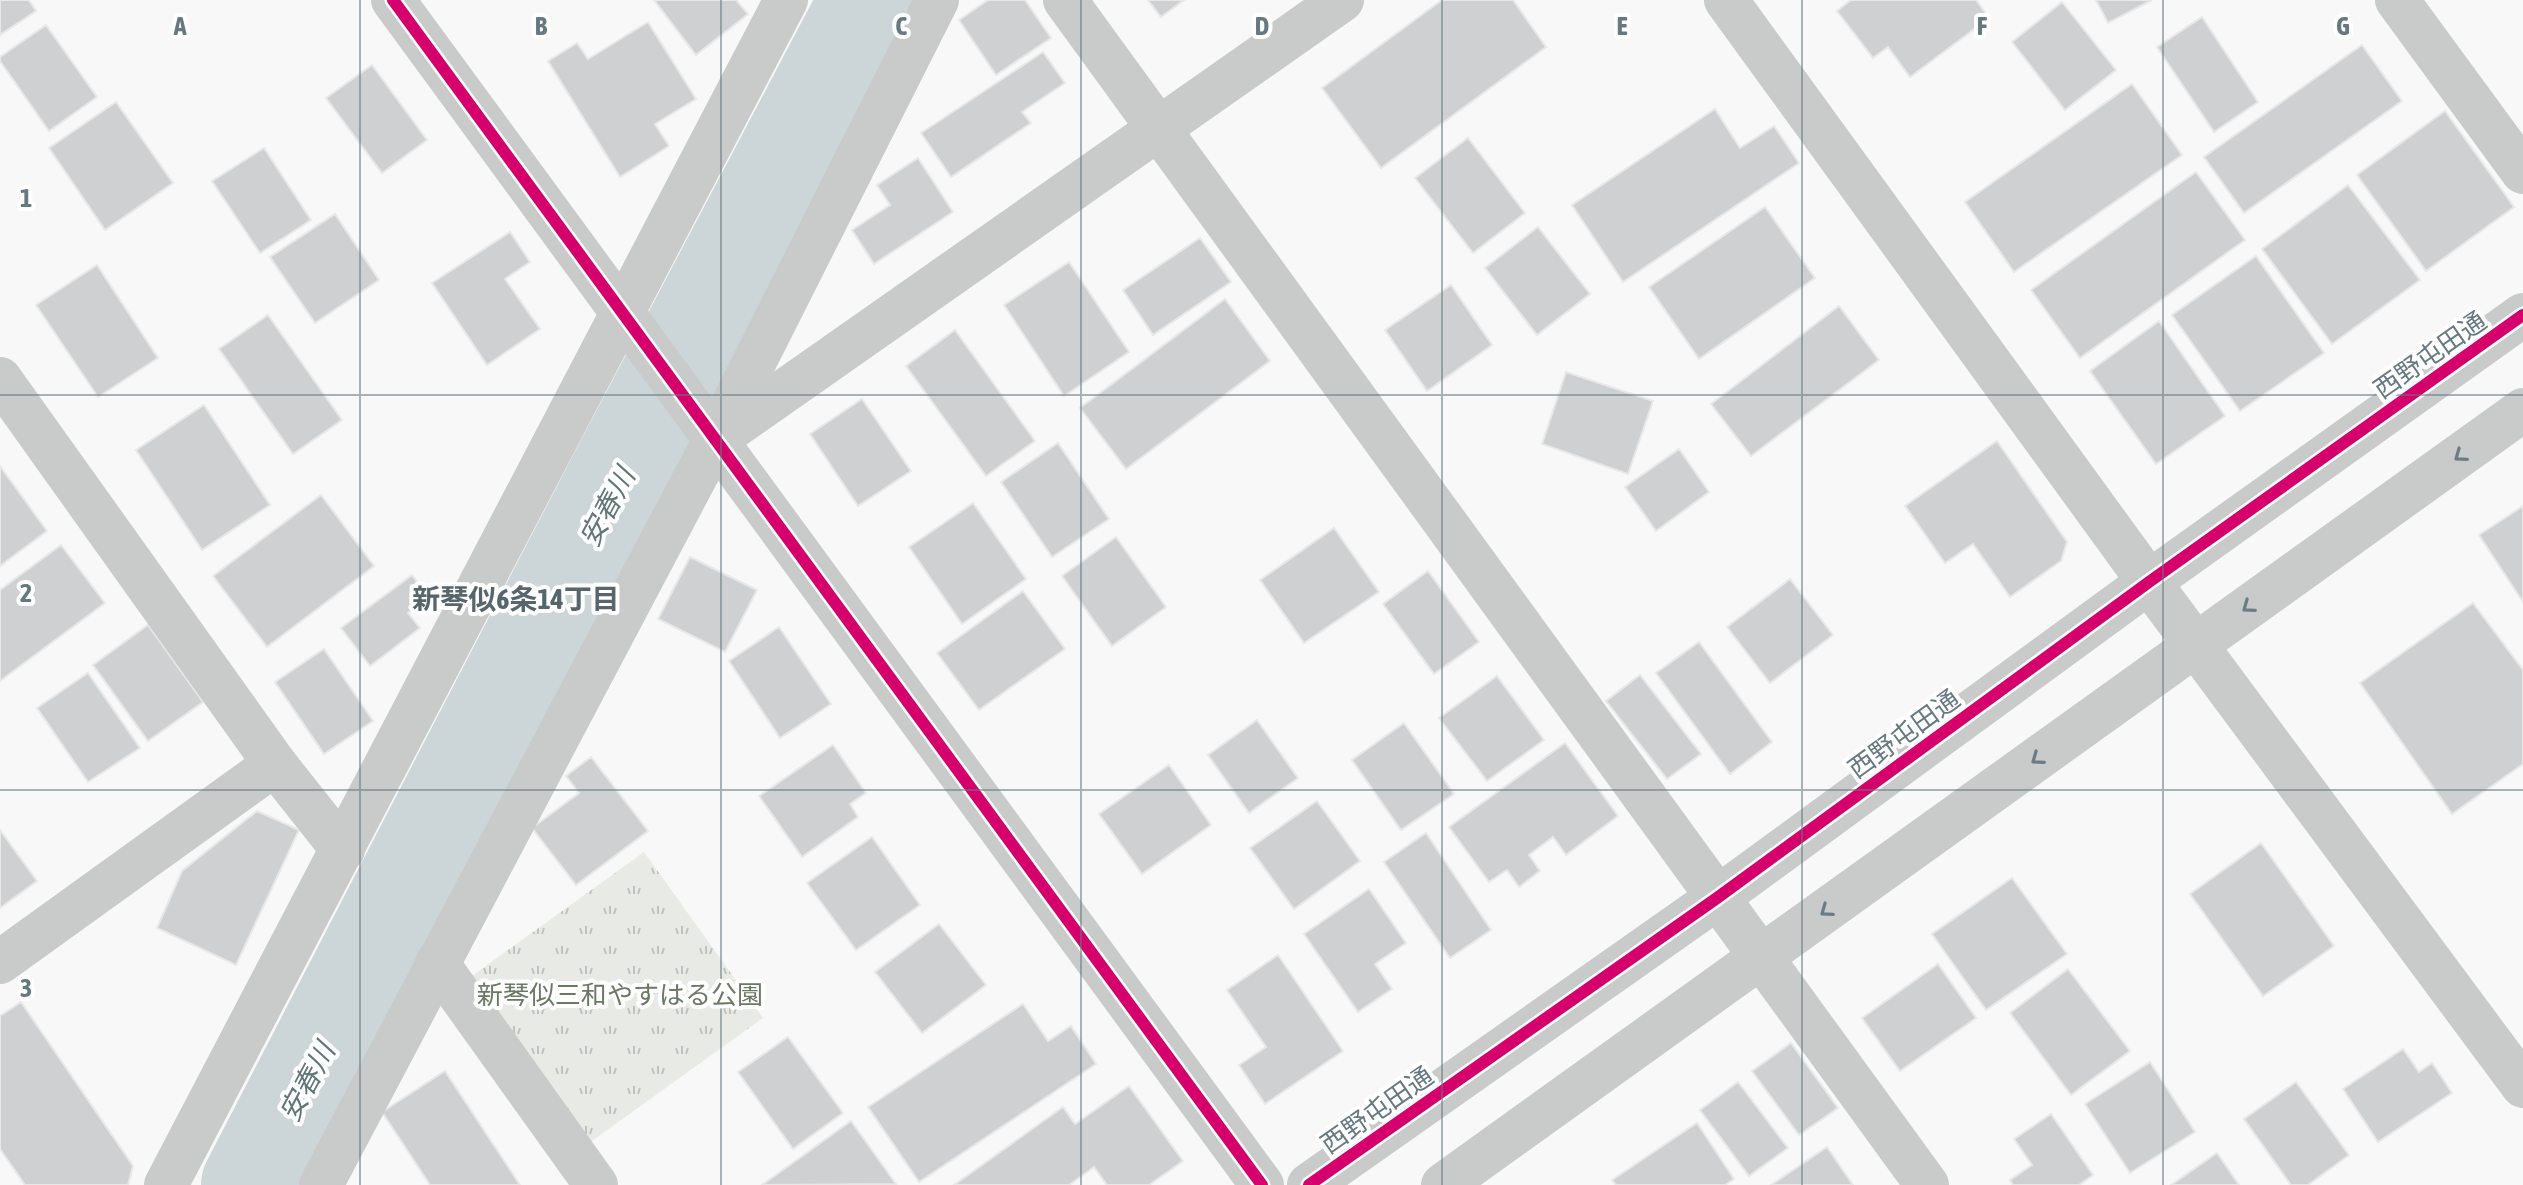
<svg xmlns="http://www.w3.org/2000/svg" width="2523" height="1185" font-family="'Asap Condensed','Noto Sans JP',sans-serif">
<defs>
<pattern id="grass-tufts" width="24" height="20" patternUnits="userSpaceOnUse" patternTransform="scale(2)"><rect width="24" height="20" fill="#e8eae5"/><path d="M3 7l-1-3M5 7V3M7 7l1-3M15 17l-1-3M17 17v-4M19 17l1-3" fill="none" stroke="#c0c2bf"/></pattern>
</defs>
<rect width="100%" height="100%" fill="#f8f8f8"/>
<polygon fill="url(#grass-tufts)" points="644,852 763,1018 589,1143 472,976"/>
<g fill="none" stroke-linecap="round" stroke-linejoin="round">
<polyline stroke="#ccd5d7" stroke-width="104" points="253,1185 626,466 872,0"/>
</g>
<g fill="#cfd0d1" stroke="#e8e8e8" stroke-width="2">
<polygon points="0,0 29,0 36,11 0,35"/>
<polygon points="654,0 736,0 748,14 696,55"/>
<polygon points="1025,0 1051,38 996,75 959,20 988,0"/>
<polygon points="1148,0 1184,0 1161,17"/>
<polygon points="1442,0 1513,0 1546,47 1381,168 1322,88"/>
<polygon points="1851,0 1976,0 1989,18 1910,77 1888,47 1873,58 1837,11"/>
<polygon points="2096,0 2152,0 2108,23"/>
<polygon points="2062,2 2116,70 2065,110 2012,42"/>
<polygon points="2202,17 2258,102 2214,132 2157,47"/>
<polygon points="648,22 696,99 655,124 669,146 620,177 548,61 577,43 588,59"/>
<polygon points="46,25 97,97 49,131 0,61 0,57"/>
<polygon points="2362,45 2402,101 2244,213 2204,157"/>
<polygon points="1043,52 1065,83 1022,112 1031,123 951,177 921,133"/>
<polygon points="372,65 427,140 382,173 326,98"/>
<polygon points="2132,84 2182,155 2014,272 1965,202"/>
<polygon points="116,102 173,183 105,230 49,148"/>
<polygon points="1715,109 1740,148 1774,126 1799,163 1623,282 1572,205"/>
<polygon points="2445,111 2514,207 2426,271 2357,175"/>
<polygon points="1468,138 1525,213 1473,253 1415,178"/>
<polygon points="264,148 311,220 260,253 212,181"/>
<polygon points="918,158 953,212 874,264 852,230 890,205 877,185"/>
<polygon points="2196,172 2245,240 2080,358 2031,290"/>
<polygon points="2348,185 2420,280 2332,344 2262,249"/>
<polygon points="1765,207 1815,278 1699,359 1649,287"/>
<polygon points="335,214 379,280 315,323 270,257"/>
<polygon points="1538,227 1590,294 1537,335 1485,268"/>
<polygon points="510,232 530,262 505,279 540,329 487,365 432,283"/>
<polygon points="1200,238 1231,282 1153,335 1123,290"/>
<polygon points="2256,256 2324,353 2240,411 2172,315"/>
<polygon points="1069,262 1129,352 1064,396 1004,305"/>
<polygon points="97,265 158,358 98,397 36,305"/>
<polygon points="1451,285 1492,345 1427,391 1385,330"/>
<polygon points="1225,299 1270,361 1126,469 1080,408"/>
<polygon points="1839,306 1879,360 1751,456 1711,404"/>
<polygon points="268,315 342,420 293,454 219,349"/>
<polygon points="2159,321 2225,416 2156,464 2090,371"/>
<polygon points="955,330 1035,441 986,476 906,366"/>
<polygon points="1566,372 1653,401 1628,474 1542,444"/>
<polygon points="862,399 911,471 858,506 810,434"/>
<polygon points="204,405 270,505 202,550 136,450"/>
<polygon points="1997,441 2067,542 2061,561 2010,597 1973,544 1945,563 1905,506"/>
<polygon points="1058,443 1109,519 1052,557 1001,482"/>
<polygon points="1679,449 1709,492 1656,531 1625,487"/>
<polygon points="0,466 47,531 0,566"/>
<polygon points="321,495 374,566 267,647 213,576"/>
<polygon points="973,503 1026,579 962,624 909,547"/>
<polygon points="2523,506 2523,602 2479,535"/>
<polygon points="1334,528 1379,592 1304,643 1260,580"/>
<polygon points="1116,537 1166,607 1112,646 1062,576"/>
<polygon points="61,545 105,603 0,681 0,590"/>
<polygon points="690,557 757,590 725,652 658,619"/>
<polygon points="1428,571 1479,642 1434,674 1383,604"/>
<polygon points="412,575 429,597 408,613 420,628 370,666 341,628"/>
<polygon points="1790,579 1833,635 1770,683 1727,627"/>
<polygon points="1023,591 1065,649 979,710 937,653"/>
<polygon points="2473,603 2523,670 2523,764 2452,814 2360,683"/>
<polygon points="148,625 203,702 148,741 93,665"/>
<polygon points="779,627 831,704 780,738 729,661"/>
<polygon points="1699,642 1772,742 1730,774 1656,673"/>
<polygon points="324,649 373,721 324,754 275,682"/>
<polygon points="88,673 140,748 88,782 37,708"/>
<polygon points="1640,675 1701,754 1667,779 1606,701"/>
<polygon points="1497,676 1544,740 1487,781 1439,718"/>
<polygon points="1257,720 1298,778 1249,813 1208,755"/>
<polygon points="1404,723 1454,794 1401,830 1352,760"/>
<polygon points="1565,743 1618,816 1566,855 1553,837 1529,855 1540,871 1519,887 1507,870 1489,882 1449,827"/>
<polygon points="833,745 866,793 850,804 858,817 802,857 759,796"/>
<polygon points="591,757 648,831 576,885 532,828 579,793 566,776"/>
<polygon points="1169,765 1211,825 1142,874 1099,814"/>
<polygon points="1317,801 1360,861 1294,909 1250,848"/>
<polygon points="257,811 299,830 236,965 157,928 182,871"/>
<polygon points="0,830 37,881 0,908"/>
<polygon points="1426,833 1491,930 1450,958 1384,862"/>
<polygon points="872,837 920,905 856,950 807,883"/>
<polygon points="2261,843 2334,946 2263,996 2190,894"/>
<polygon points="2012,878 2067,954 1986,1010 1932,934"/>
<polygon points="1369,889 1406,943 1375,964 1392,989 1358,1012 1304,934"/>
<polygon points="939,924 986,985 922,1033 875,972"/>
<polygon points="1278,955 1343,1051 1265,1104 1239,1065 1266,1047 1227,990"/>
<polygon points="1938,964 1976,1018 1900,1071 1862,1018"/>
<polygon points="2068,969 2130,1051 2071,1095 2010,1013"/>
<polygon points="21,1002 133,1166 128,1185 25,1185 0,1149 0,1016"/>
<polygon points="1023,1004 1048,1041 1071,1026 1096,1064 919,1182 868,1107"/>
<polygon points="788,1037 843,1113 793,1149 738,1072"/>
<polygon points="1791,1043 1838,1108 1799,1135 1752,1071"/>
<polygon points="2403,1049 2419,1072 2432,1063 2452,1093 2378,1142 2343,1089"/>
<polygon points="2150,1062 2195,1132 2130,1173 2085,1104"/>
<polygon points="445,1071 520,1185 430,1185 382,1112"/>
<polygon points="1738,1082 1788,1148 1749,1176 1700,1110"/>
<polygon points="2296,1082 2349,1155 2308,1185 2291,1185 2244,1119"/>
<polygon points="1129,1086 1183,1161 1149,1185 1107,1185 1094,1167 1069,1185 954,1185 1063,1107 1075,1124"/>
<polygon points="2051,1114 2093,1175 2079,1185 2013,1185 2010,1180 2032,1165 2014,1139"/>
<polygon points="851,1121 896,1184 762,1185"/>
<polygon points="1697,1123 1734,1179 1725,1185 1616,1185 1612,1180"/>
<polygon points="1827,1147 1853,1185 1771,1185"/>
<polygon points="2217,1153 2239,1185 2171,1185"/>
</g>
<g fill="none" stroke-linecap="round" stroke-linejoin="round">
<g stroke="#c9cbcb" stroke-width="44">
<polyline points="393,0 1262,1185"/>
<polyline points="1065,0 1927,1185"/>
<polyline points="1726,0 2149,582 2523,1086"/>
<polyline points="2397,0 2523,172"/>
<polyline points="0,379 275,764 343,850"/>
<polyline points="719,437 1342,0"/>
<polyline points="0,962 275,764"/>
<polyline points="437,963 596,1185"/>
<path d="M166 1185C374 791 577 394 786 0"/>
<polyline points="321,1185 715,440 937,0"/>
</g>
<g stroke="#c9cbcb" stroke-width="44">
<polyline points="1309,1185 1717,898 2149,582 2523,315"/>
<polyline points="1443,1185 2523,410"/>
</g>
<g stroke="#fff" stroke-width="17">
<g id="cycleway">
<polyline points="393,0 1262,1185"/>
<polyline points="1309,1185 1717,898 2149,582 2523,315"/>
</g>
</g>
<use href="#cycleway" stroke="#d6006c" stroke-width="12"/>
</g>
<defs><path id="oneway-chevron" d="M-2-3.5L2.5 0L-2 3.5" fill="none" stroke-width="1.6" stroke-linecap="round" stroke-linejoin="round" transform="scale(2)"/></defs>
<g stroke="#6b7c84">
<use href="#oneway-chevron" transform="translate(2460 456) rotate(144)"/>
<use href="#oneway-chevron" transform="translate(2248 607) rotate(144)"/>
<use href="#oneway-chevron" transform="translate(2037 759) rotate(144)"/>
<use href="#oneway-chevron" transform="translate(1826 911) rotate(144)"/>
</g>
<path fill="none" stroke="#667880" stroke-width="2" stroke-opacity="0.55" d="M360 0V1185M721 0V1185M1081 0V1185M1442 0V1185M1802 0V1185M2163 0V1185M0 395H2523M0 790H2523"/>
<g text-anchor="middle" stroke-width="8" stroke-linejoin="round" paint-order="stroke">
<g font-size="26" fill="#667880" stroke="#fff">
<text transform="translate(2430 355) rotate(-35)" y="9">西野屯田通</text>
<text transform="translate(1904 734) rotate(-36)" y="9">西野屯田通</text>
<text transform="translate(1377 1110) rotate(-35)" y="9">西野屯田通</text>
</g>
<g font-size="26" fill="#6a7964" stroke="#fff">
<text x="620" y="1004">新琴似三和やすはる公園</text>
</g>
<g font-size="28" font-style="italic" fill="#60767a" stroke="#fff">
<text transform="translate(607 507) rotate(-62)" y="10">安春川</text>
<text transform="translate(307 1082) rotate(-62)" y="10">安春川</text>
</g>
<g font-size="28" font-weight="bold" fill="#57656c" stroke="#fff">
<text x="516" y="609">新琴似6条14丁目</text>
</g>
</g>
<g font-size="26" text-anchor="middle" font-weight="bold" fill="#667880" stroke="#fff" stroke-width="8" stroke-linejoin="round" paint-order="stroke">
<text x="180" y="35">A</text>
<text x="541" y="35">B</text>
<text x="901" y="35">C</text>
<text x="1262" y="35">D</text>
<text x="1622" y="35">E</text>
<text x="1982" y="35">F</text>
<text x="2343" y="35">G</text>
<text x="26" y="207">1</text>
<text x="26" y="602">2</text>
<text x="26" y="997">3</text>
</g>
</svg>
